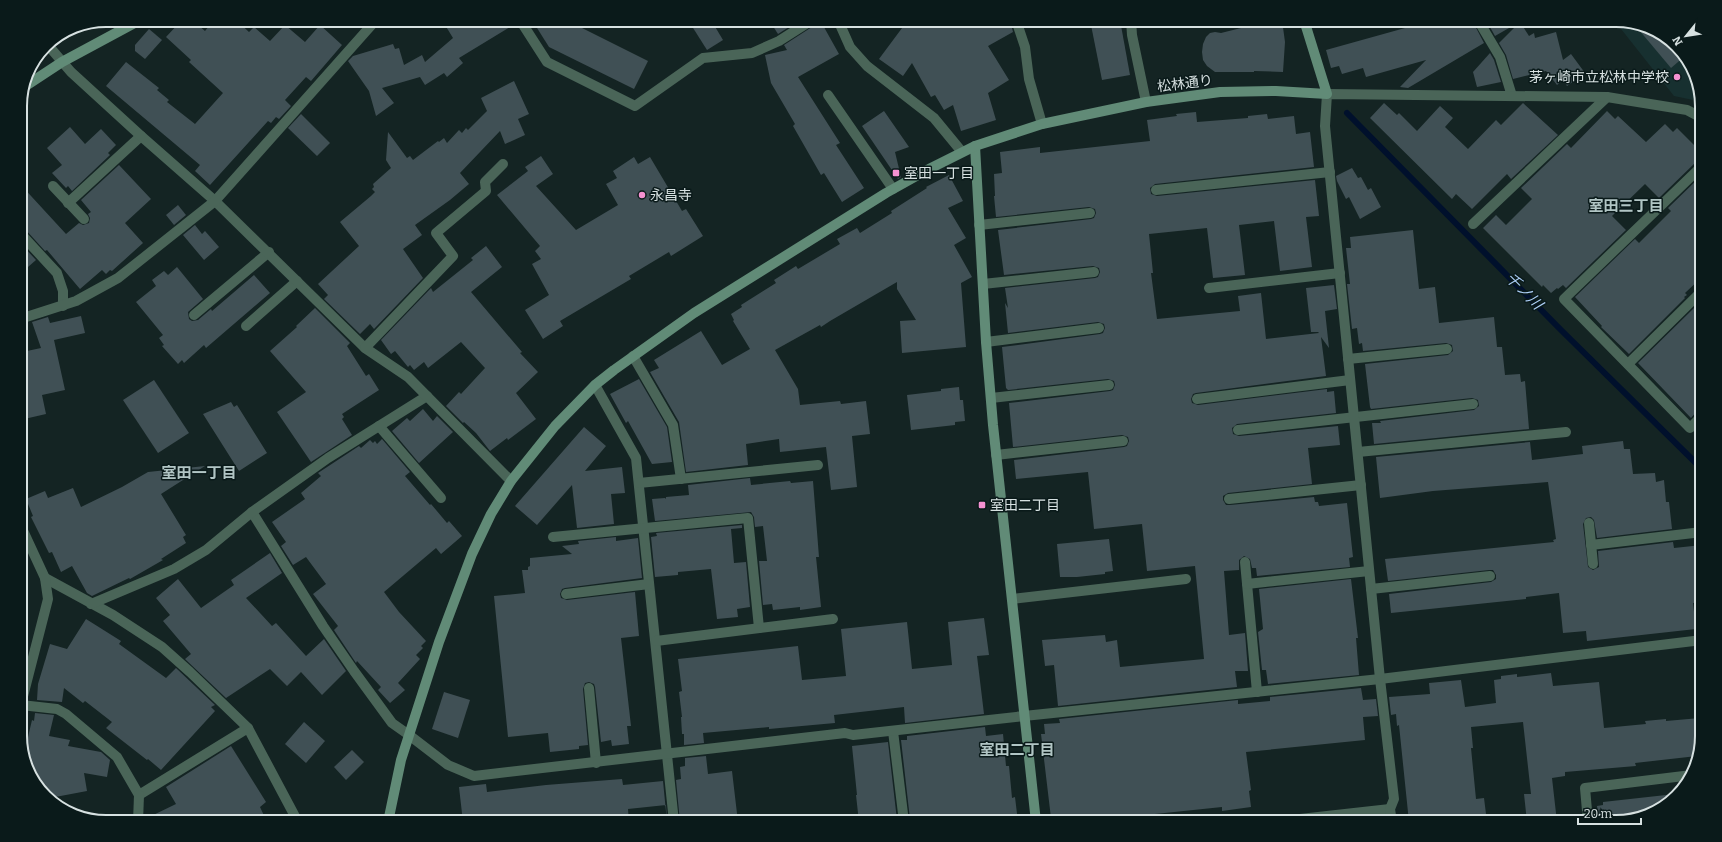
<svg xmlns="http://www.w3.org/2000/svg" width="1722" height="842" font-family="Bitter,'Noto Sans JP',serif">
<rect width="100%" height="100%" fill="#142423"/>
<polygon fill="#173030" points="1614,20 1654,29 1688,58 1702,100 1702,105 1693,100 1674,96"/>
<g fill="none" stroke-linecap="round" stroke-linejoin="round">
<polyline stroke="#00102c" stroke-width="6" points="1347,113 1562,331 1702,469"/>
</g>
<g fill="#405055">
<polygon points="192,20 205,31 214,20 236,20 249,32 254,27 270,41 285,25 305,42 320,25 342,45 311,81 306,77 285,100 291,106 279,119 276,117 271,123 268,121 210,185 195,171 200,165 106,86 126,62 159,88 157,90 169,100 167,102 195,124 223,93 189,62 191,60 166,37 180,22 186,27"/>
<polygon points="442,20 514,20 515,24 459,58 463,63 447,77 444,73 425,85 420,77 382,88 394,103 376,116 369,91 348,61 353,56 393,44 395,49 399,48 404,65 422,55 425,62 453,38"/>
<polygon points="532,20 566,20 648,61 634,89 549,47"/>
<polygon points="688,20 711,20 723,40 707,50"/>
<polygon points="769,20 800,20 778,34"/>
<polygon points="818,20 820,20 839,54 798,77 840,143 836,145 864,188 842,202 824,173 821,175 793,126 795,124 771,83 765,55 787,50 784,45 815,25"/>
<polygon points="908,20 1010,20 1013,32 988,46 1009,80 988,93 996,120 961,131 953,105 944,110 935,95 931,97 912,63 903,76 879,59"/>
<polygon points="1090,20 1120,20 1130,75 1102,80"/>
<polygon points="1247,20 1282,20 1285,42 1283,72 1254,71 1254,72 1215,72 1207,66 1203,60 1202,52 1203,44 1206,37 1210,33 1215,32 1221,33 1249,26"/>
<polygon points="1400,20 1472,20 1484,43 1408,88 1400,87 1426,60 1366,77 1363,68 1342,74 1339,66 1331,68 1326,50 1405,28"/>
<polygon points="1486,20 1523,20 1495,36"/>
<polygon points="1520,22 1529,36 1534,33 1535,38 1556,32 1563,60 1571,54 1585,73 1567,86 1563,80 1557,85 1546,71 1513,79 1506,55 1499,43"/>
<polygon points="1634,24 1654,29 1685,56 1671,68"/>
<polygon points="149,29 162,40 145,59 135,51 135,45"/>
<polygon points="1490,53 1494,60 1501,82 1477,87 1473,72"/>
<polygon points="514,81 529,114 518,119 525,135 505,144 500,131 460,173 469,184 450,200 415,225 422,235 403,249 423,278 374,329 370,324 360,334 324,299 328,295 318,284 359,246 340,222 371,196 375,192 372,189 374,187 373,184 391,168 386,160 388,132 407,158 410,156 413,160 438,141 439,142 444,138 447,143 459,130 462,133 466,128 468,130 487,111 481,98"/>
<polygon points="1384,103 1397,115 1399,113 1417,131 1440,106 1453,118 1445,127 1468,149 1496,120 1501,125 1523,103 1558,135 1511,179 1507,174 1472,209 1456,194 1452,199 1370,118"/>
<polygon points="884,111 909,147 895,152 901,177 898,179 862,126"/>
<polygon points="1607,111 1615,119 1618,116 1646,142 1665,124 1673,132 1677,128 1702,153 1702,160 1697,161 1659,198 1645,184 1612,216 1626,230 1566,288 1563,285 1558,289 1557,288 1551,293 1543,285 1542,287 1483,228 1496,215 1506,225 1532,199 1521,188 1567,144 1571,148"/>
<polygon points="1196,112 1197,122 1248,118 1248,116 1267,114 1268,119 1294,116 1296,134 1310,132 1314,167 1155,184 1150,188 1151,194 1157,196 1315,180 1319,216 1306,217 1312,267 1280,271 1274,221 1239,225 1245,275 1213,278 1207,228 1149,234 1153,273 1151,273 1157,319 1240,311 1238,296 1261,293 1266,339 1319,333 1318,332 1311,332 1306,288 1334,285 1337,309 1325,311 1329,348 1321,337 1326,376 1196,393 1193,394 1191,399 1192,403 1198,405 1327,389 1327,392 1334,391 1336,413 1237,424 1232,428 1233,434 1239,436 1338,426 1340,445 1308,448 1312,484 1228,493 1223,496 1223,500 1226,505 1230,505 1314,497 1315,502 1318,502 1319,506 1347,503 1353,557 1349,558 1350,567 1257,576 1256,568 1252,568 1250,559 1244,556 1239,560 1239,570 1224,571 1229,635 1245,633 1248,671 1235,671 1237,687 1058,706 1054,665 1045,666 1042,640 1105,635 1106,642 1117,640 1120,667 1204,659 1195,566 1147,571 1142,524 1094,529 1088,472 1016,479 1014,460 1124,447 1127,446 1129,441 1128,437 1122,435 1013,447 1009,403 1110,391 1113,390 1115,385 1114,381 1108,379 1008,390 1006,388 1002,347 1100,334 1103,333 1105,328 1104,324 1098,322 1008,333 1005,303 1008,308 1005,288 1095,278 1098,277 1100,272 1099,268 1093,266 1004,275 998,230 1091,219 1094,218 1096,213 1095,209 1089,207 996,217 994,196 995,196 994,174 1002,173 1000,152 1040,147 1040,153 1150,141 1147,120 1177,116 1176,114"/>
<polygon points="301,114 330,143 317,156 288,128"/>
<polygon points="70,127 85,144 101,129 116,145 108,153 110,155 72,191 68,186 66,188 52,173 62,165 47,148"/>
<polygon points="541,156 553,174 536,186 576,230 618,205 606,184 617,178 613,171 634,157 638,164 650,157 682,211 686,209 703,236 671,256 669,252 629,276 631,279 560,321 563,326 543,339 525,310 549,295 532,264 541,259 535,251 540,246 497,195 528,171 525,167"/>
<polygon points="119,165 151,199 125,223 143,243 112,271 110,270 106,274 102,270 80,289 47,250 45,251 25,229 20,227 20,184 66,234 79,223 83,225 89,223 90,218 88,214 91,212 81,200"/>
<polygon points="1352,168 1358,178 1361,177 1368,190 1371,188 1381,207 1360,219 1349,197 1346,199 1337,181 1336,176"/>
<polygon points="949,175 963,201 948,208 966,238 954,245 972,277 961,283 966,347 902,353 900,321 916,320 897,289 897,282 830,321 821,327 820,325 775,350 798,389 800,405 840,401 841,404 866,401 870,434 852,436 857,487 831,490 826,447 780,452 779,439 746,444 748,465 686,472 679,422 650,372 659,368 654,360 701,331 722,365 750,349 733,321 734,320 731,314 742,307 741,305 776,283 774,280 796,266 798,269 840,244 837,239 857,228 860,233 892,213 891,211 927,188 926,187"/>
<polygon points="1702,175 1702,277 1685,293 1687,295 1684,297 1685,298 1629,354 1601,327 1602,326 1575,297 1635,239 1639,243 1671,211 1668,208"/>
<polygon points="178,205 186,215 174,225 166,215"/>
<polygon points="195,225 202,234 205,231 219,247 204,260 183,235"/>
<polygon points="1413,230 1419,289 1435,287 1439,323 1494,317 1497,347 1502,347 1505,375 1520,374 1521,382 1525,381 1529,429 1374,444 1372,423 1381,423 1380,421 1474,410 1479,406 1478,400 1472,398 1371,409 1370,407 1365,364 1448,355 1453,351 1452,345 1446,343 1363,351 1362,343 1359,344 1357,328 1352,329 1347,284 1350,284 1346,248 1351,248 1350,237"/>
<polygon points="20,243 36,260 20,274"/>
<polygon points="486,246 502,267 471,292 522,352 520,353 538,372 516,393 536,419 508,440 507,438 490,451 476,433 464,422 463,423 446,406 459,392 461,394 485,368 461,342 428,368 424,362 414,370 410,365 408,367 395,351 391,354 381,340 431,288 433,292 473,260 471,258"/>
<polygon points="177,267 203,299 188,312 189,319 192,321 198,320 211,309 212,311 254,275 270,293 206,348 204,345 184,363 182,360 178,364 162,346 164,345 159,338 163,335 136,302 156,286 152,280 164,271 168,275"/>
<polygon points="315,308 350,343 347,346 366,376 369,374 379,390 342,414 344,417 342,419 352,435 311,462 277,412 306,392 270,351 297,327 296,326"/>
<polygon points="1694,308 1702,315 1702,410 1697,411 1691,418 1638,363"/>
<polygon points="81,316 85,333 54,340 65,390 42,395 46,414 20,420 20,359 27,358 27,351 41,348 32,322 48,317 50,323"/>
<polygon points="639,379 667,427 672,462 652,464 628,421 626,423 610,394"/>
<polygon points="154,380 189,433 158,453 123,400"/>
<polygon points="959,387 960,400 963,400 965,421 955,422 955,425 911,430 907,395 941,391 941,389"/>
<polygon points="231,402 234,407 237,405 267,453 239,471 203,414"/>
<polygon points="423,409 433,421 437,416 453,432 419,463 392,431 407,418 410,421"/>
<polygon points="584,427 606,446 585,471 622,467 625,493 611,494 614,524 577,528 572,485 537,525 515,506"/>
<polygon points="382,439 410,472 405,476 430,505 431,504 447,523 449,521 462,536 441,554 436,548 384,592 399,612 426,641 421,646 423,648 416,655 420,659 398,683 405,690 390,703 378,690 381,687 357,661 356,663 334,630 338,626 313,594 326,584 306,557 293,565 281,546 286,542 272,522 305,499 301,493 321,476 318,473 359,446 361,448 370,440 373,443 375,441 377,444"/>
<polygon points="1623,441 1624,449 1630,449 1633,474 1655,473 1656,482 1664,480 1666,502 1669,502 1672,529 1597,538 1594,520 1591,517 1586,518 1583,524 1588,567 1593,570 1599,567 1598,551 1673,542 1674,548 1702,545 1702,579 1700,580 1702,602 1693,603 1696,629 1587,641 1586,631 1563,633 1559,593 1526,597 1526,599 1391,613 1389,594 1491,582 1496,579 1496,575 1493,570 1489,570 1388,581 1385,559 1554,542 1553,540 1556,539 1548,482 1433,491 1380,498 1376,457 1530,442 1532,460 1583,454 1582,446"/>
<polygon points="205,466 161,494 186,535 183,537 186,543 161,559 163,560 130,579 129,578 92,596 87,593 72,566 61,572 52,552 49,553 31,517 33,516 26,499 45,491 48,498 73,488 81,507 122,487 148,472"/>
<polygon points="750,478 751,485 790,481 791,483 813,481 819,557 816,557 821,607 800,610 800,607 773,610 772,604 763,605 759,561 767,561 763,526 755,527 754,517 751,512 655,521 652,499 665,498 666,499 666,497 689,495 688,485"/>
<polygon points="742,525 742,528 731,529 734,563 746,562 750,607 737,609 738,617 717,619 711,569 678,572 678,575 655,577 651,537 657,536 656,533"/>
<polygon points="616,537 616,541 638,538 642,578 565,588 562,589 560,594 561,598 567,600 635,592 639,636 621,638 631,726 627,726 629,744 612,746 611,740 601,742 595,687 594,684 589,682 585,683 583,689 588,745 579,746 579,749 550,752 548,733 508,737 494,596 525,593 522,570 528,570 528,567 530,566 530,558 572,554 562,546 579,544 578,541"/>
<polygon points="1109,539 1113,571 1105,572 1105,574 1077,577 1060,577 1057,544"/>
<polygon points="270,553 282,573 246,598 272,626 276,623 306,656 324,639 346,671 322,695 301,672 287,686 270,669 226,698 185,659 191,654 163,621 170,615 156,598 178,579 201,608 234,585 231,580"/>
<polygon points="1351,579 1358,638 1356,638 1359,675 1268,684 1266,670 1262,670 1258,632 1263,629 1259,589"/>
<polygon points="984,618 989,655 977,656 984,714 905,723 904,707 834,715 835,723 769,729 769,727 703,733 704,743 684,745 684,734 682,734 681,717 682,717 679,692 682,691 678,659 798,646 802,680 846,676 841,629 907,622 912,669 952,665 948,622"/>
<polygon points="86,619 121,641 119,644 166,678 176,668 215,705 211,707 215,711 161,770 148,759 147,760 106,728 112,722 85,701 83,703 64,688 62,702 37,700 38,684 50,644 67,649"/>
<polygon points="1551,673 1553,686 1599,682 1604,728 1646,724 1645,721 1666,719 1666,721 1700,718 1702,737 1697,756 1635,763 1636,766 1565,772 1565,776 1552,778 1557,822 1527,822 1524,794 1531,794 1523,722 1471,727 1473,748 1471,748 1476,799 1484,798 1487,822 1409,822 1399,725 1397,726 1396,714 1391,715 1389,697 1430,694 1429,683 1461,680 1465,707 1496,703 1494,680 1501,679 1501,676 1517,674 1517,677"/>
<polygon points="1361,688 1363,700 1376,699 1378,716 1363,717 1365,740 1246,752 1251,790 1249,791 1251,807 1222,811 1222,807 1155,814 1155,816 1153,817 1153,822 1055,822 1055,817 1051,818 1041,734 1045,734 1044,724 1060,723 1059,719 1238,700 1238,704 1270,701 1270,697"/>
<polygon points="444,692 470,700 458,738 432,729"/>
<polygon points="35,713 54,715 49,736 70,740 68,746 101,752 110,760 107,777 84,773 87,791 50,798 35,784 24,754 32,720 34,721"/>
<polygon points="304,722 325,741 306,763 285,744"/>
<polygon points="985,727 986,736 1003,734 1006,766 1009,766 1012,798 1015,797 1018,822 913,822 913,819 910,819 901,740 907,740 907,736"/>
<polygon points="888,742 897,820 859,822 856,795 857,795 852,746"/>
<polygon points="231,746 266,802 260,807 267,822 144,822 145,819 176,804 166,787"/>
<polygon points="352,750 364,762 346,780 334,767"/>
<polygon points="706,756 708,774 732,771 738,822 680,822 676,780 681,779 680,767 685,766 685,758"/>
<polygon points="622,779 623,785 663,781 667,822 666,805 628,809 629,822 463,822 459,787 486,784 487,792 546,785"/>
<polygon points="1675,794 1664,808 1616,822 1599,822 1597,806 1603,805 1603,802"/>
</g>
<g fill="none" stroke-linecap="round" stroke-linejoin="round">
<g stroke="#4a6558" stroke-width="10">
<polyline points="520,20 547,62 635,106 703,58 752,53 779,41 812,20"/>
<polyline points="828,95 893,189"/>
<polyline points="1702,166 1564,299 1690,428 1702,416"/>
<polyline points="53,186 84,219"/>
<polyline points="1156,190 1330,172"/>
<polyline points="68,203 141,136"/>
<polyline points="1473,224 1607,97"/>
<polyline points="979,225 1090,213"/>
<polyline points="20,233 57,273 63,291 63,306"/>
<polyline points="983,284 1094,272"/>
<polyline points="1209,288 1340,273"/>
<polyline points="194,315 269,252"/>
<polyline points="246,326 297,281"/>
<polyline points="986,342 1099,328"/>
<polyline points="1348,359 1447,349"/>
<polyline points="1628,364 1702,291"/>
<polyline points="991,398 1109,385"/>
<polyline points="1197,399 1350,380"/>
<polyline points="379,426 441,498"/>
<polyline points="1238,430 1473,404"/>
<polyline points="996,455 1123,441"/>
<polyline points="252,512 323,626 354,671 392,723 409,735"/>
<polyline points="45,578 113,615 162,647 190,672 248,728 298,822"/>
<polyline points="1371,589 1490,576"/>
<polyline points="91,604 174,569 206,550 252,512 328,458 427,396"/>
<polyline points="21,705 57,709 66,714 117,757 139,795 248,728"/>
<polyline points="138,822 139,795"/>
</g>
<g stroke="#4a6558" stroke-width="10">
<polyline points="838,20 850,47 867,66 934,118 962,152"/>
<polyline points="1016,20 1025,47 1029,79 1042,124"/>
<polyline points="1131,20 1132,35 1146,102"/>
<polyline points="1478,20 1500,57 1512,96"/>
<polyline points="47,44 71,72 141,136 215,201 365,348 408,377 511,481"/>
<polyline points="20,319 76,301 118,278 215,201 376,20"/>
<polyline points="365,348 453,256 436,233 486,191 485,182 503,164"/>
<polyline points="633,356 673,425 681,479"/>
<polyline points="595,385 636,458 674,822"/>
<polyline points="1358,452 1566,432"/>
<polyline points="639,483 818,465"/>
<polyline points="1229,499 1361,485"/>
<polyline points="1589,523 1593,564"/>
<polyline points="20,524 45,578 48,599 20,708"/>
<polyline points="553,537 748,518 759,628"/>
<polyline points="1591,545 1702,532"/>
<polyline points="1245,562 1257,692"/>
<polyline points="1247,584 1369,571"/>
<polyline points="566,594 649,584"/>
<polyline points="1012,599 1186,579"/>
<polyline points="656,641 833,619"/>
<polyline points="589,688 596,763"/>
<polyline points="893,731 904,822"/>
<polyline points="409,735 448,765 474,776 845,733 853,735 1024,716 1380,679 1702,640"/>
<polyline points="1273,822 1390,809"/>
<polyline points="1392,822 1390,809 1394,799 1380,679 1325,126 1327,94 1607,97 1687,110 1702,118"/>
<polyline points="1588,822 1585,788 1692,775"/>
</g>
<g stroke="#618b77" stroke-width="10">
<polyline points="24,87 62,62 140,20"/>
<polyline points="975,146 986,342 993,425 1036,822"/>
<polyline points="388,822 401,760 439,642 472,554 491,514 511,481 555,426 595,385 614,370 694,313 886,193 929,169 975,146 1042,124 1146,102 1220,92 1276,91 1327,94 1304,20"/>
</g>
</g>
<g fill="#f591d1" stroke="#0a1a1a" stroke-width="1.5">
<circle cx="1677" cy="77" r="4"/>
<rect x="892" y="169" width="8" height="8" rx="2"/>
<circle cx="642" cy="195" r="4"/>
<rect x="978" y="501" width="8" height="8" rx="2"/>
</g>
<g text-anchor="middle" stroke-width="3" stroke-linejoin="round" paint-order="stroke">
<g font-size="14" fill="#d7e1e1" stroke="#0a1a1a" text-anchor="start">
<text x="1669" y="82" text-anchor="end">茅ヶ崎市立松林中学校</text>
<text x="904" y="178">室田一丁目</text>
<text x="650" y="200">永昌寺</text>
<text x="990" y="510">室田二丁目</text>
</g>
<g font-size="14" fill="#d7e1e1" stroke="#0a1a1a">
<text transform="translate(1185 83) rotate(-7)" y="5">松林通り</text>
</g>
<g font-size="15" font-weight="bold" fill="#b1c5c4" stroke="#0a1a1a">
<text x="1626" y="211">室田三丁目</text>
<text x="199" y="478">室田一丁目</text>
<text x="1017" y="755">室田二丁目</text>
</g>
<g font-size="15" font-style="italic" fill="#aed0f9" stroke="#0a1a1a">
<text transform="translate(1524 291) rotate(45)" y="5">千ノ川</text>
</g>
</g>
<path d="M0 0H1722V842H0ZM106 27H1616A79 79 0 0 1 1695 106V736A79 79 0 0 1 1616 815H106A79 79 0 0 1 27 736V106A79 79 0 0 1 106 27Z" fill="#0a1a1a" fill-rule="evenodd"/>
<path fill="none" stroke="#d7e1e1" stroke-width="2" d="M106 27H1616A79 79 0 0 1 1695 106V736A79 79 0 0 1 1616 815H106A79 79 0 0 1 27 736V106A79 79 0 0 1 106 27Z"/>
<g transform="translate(1686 36) rotate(240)" stroke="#0a1a1a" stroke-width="3" paint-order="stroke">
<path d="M0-3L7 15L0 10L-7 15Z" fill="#d7e1e1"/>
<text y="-6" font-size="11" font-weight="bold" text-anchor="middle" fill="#d7e1e1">N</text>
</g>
<path d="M1578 818v6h63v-6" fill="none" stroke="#d7e1e1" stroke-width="2"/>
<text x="1584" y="818" font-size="12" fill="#d7e1e1" stroke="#0a1a1a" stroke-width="3" paint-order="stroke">20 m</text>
</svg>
